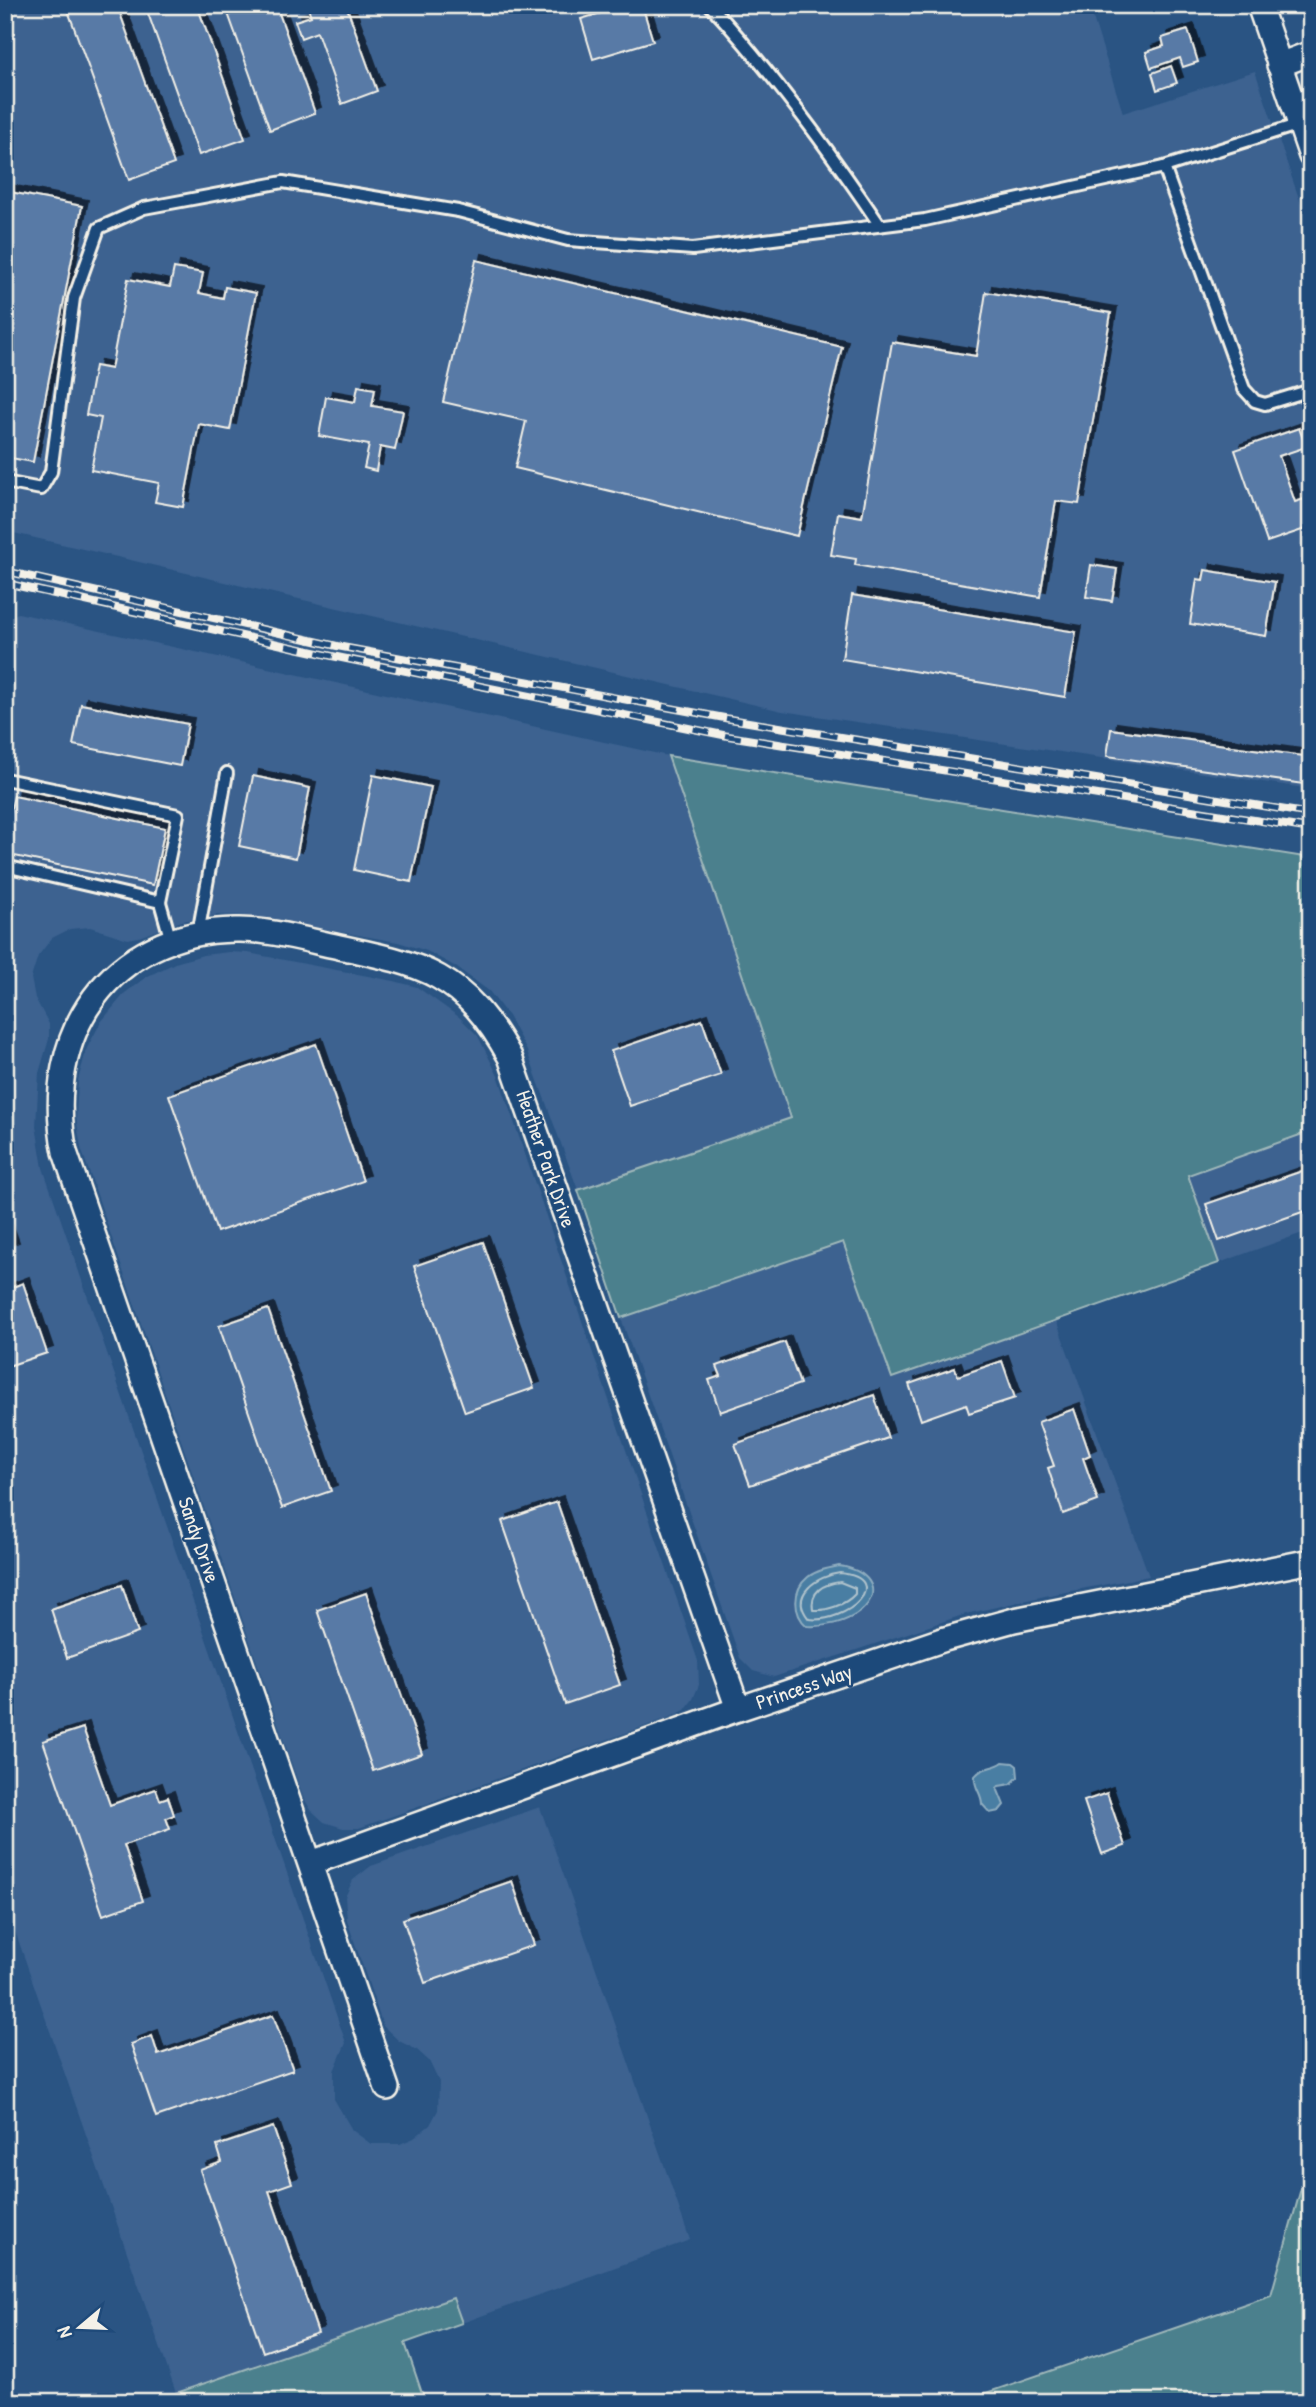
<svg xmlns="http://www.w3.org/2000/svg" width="1316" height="2407" font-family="'Patrick Hand',sans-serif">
<defs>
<filter id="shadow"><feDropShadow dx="6" dy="-6" stdDeviation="0" flood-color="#0009"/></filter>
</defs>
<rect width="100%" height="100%" fill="#2a5483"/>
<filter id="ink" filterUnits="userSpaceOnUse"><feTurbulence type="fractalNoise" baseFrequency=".0143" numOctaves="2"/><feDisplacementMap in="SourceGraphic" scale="14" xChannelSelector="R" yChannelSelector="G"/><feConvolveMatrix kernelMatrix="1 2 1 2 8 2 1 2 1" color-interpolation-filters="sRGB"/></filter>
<g filter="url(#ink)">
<g fill="#3c6290">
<polygon points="5,5 1089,5 1123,113 1255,71 1311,233 1311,789 782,711 5,531"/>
<polygon points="18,613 668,756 791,1118 578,1190 527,1051 508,1016 489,991 456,967 427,951 398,942 249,916 218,915 182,921 139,937 128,939 90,927 70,929 52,938 38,956 31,978 35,998 49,1024 49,1039 39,1073 36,1126 43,1168 346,2043 334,2071 334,2099 352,2130 371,2144 400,2144 414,2138 430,2125 438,2110 439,2082 429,2061 417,2050 399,2041 383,2026 347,1920 345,1897 353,1880 371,1866 540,1807 690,2240 462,2323 452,2298 176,2393 5,1902 5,620"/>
<polygon points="229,952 248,953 394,981 417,987 459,1017 478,1036 499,1078 698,1661 699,1685 693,1699 685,1710 671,1717 359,1828 343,1828 324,1822 311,1810 303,1797 81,1148 76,1117 78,1080 87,1048 101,1022 125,993 146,977 175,963 203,955"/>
<polygon points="1311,1131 1311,1230 1219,1263 1187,1175"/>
<polygon points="843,1242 892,1378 1056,1320 1149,1576 1045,1596 966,1614 774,1677 753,1671 740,1658 621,1318"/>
</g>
<g fill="#4c808d" stroke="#a0b8ba" stroke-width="2">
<polygon points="668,756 1311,858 1311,1131 1188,1175 1219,1263 892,1378 843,1242 621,1318 578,1190 791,1118"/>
<polygon points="1311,2153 1311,2402 960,2402 1271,2295"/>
<polygon points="453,2298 462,2323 405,2343 425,2402 179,2402 176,2393"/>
</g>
<g fill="#4a7ea3" stroke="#8eacbf" stroke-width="2">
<path d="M839 1566C865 1569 886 1589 861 1611 846 1623 825 1627 807 1626 793 1614 792 1590 808 1577 817 1570 829 1568 839 1566Z"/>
<path d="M1003 1762 1013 1763 1017 1766 1018 1777 1011 1784 999 1786 997 1788 1004 1805 999 1811 990 1813 982 1804C982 1793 973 1787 975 1776 983 1766 994 1769 1003 1762Z"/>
</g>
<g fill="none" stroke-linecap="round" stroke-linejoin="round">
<g stroke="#b0c3cc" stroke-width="2">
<path d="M840 1573C895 1579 848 1624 809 1619 788 1594 818 1576 840 1573Z"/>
<path d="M840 1582 855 1588V1594C845 1605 827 1611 813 1610 810 1591 823 1584 840 1582Z"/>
</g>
</g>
<g fill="#587aa6" stroke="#f4f1e8" stroke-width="2" filter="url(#shadow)">
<polygon points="66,5 117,5 174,164 129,180"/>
<polygon points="145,5 197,5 245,139 199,155"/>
<polygon points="225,5 276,5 315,113 270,130"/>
<polygon points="307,5 346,5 377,91 342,104 317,32 301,38 295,21 311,16"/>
<polygon points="628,5 642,5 653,41 593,59 581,19"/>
<polygon points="1188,30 1198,62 1183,67 1180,58 1151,68 1146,52 1164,46 1162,38"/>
<polygon points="1171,66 1177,83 1157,90 1152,73"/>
<polygon points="5,191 82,206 33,462 5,457"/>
<polygon points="476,260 842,347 797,536 515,468 526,421 443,402"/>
<polygon points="174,268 203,273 199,293 223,298 225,287 256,293 230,430 199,424 183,507 155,502 159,483 91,470 101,418 86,415 95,366 111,369 128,279 170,287"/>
<polygon points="986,292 1111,313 1079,504 1056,501 1040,597 855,565 856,559 831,555 838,513 862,517 892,342 976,356"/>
<polygon points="358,386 375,389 372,406 403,411 395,450 380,447 376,471 364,468 369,445 319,436 326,397 355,402"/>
<polygon points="1299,428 1306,447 1279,456 1295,502 1311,497 1311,527 1267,542 1235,450"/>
<polygon points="1091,565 1117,569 1112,601 1086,597"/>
<polygon points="1205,570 1275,582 1266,636 1190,624 1197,579 1203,580"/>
<polygon points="852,595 1076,632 1065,697 842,659"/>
<polygon points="81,704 188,724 180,766 73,745"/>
<polygon points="1111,729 1311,757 1311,785 1107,756"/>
<polygon points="373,775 431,787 411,882 354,870"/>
<polygon points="253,776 310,788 296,858 239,846"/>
<polygon points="14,796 165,828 153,885 5,854 5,835"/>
<polygon points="702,1020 721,1075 630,1106 611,1051"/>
<polygon points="316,1044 363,1181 217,1232 169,1095"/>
<polygon points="1311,1168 1311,1209 1219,1241 1206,1204"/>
<polygon points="5,1226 13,1248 5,1251"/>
<polygon points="483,1242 534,1388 465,1412 414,1266"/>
<polygon points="23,1283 47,1353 5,1367 5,1290"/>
<polygon points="268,1309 331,1491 282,1508 219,1326"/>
<polygon points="785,1342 800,1384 720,1412 709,1380 721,1376 717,1366"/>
<polygon points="1002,1361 1015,1398 969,1413 966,1404 921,1420 909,1384 955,1368 958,1376"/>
<polygon points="874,1395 888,1438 750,1485 735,1444"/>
<polygon points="1074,1409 1090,1455 1083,1458 1098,1501 1063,1514 1048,1468 1054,1466 1038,1422"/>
<polygon points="557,1502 620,1685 565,1704 502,1521"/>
<polygon points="122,1585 138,1633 67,1658 51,1609"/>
<polygon points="366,1593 422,1754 373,1771 317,1610"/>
<polygon points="83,1728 110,1805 156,1789 160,1800 168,1797 174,1815 166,1818 170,1829 124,1845 143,1901 103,1915 43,1741"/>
<polygon points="1107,1793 1125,1846 1102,1854 1084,1801"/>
<polygon points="512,1881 534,1945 425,1983 403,1919"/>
<polygon points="273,2015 293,2070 156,2117 131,2044 152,2036 158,2055"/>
<polygon points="273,2127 292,2183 269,2191 318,2333 263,2352 200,2170 222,2162 217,2146"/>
</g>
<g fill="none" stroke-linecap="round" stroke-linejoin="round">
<g stroke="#f4f1e8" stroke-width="16">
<g id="service">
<path d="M710 5C773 73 827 147 879 224"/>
<polyline points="1164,167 1244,389 1255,401 1265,404 1311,390"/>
<polyline points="5,482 41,489 51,472 74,298 99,228 144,208 283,182 458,211 568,240 693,249 925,220 1164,167 1300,124"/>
<polyline points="5,779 178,815 160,902 171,941"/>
<polyline points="5,866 160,902"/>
<polyline points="198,934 227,773"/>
</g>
</g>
<g stroke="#f4f1e8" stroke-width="28">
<g id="minor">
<polyline points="1259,5 1311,156"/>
<polyline points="1279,65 1311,53"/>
<polyline points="311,1863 738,1709 945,1639 1014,1620 1311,1561"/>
<path d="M387 2088 65 1152C41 1034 110 932 235 930 266 929 299 938 330 945 420 964 462 970 510 1057L738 1709"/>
</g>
</g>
<use href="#service" stroke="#1f4a7a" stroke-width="10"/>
<use href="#minor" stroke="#1f4a7a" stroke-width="23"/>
<g stroke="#f4f1e8" stroke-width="8">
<g id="rail">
<polyline points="5,571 337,646 730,719 1311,814"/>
<polyline points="5,583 332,656 728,736 1311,829"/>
</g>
</g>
<use href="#rail" stroke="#1f4a7a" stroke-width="5" stroke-dasharray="16" stroke-linecap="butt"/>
</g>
</g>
<g text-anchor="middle" stroke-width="5" stroke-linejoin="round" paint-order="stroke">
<g font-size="21" fill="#f4f1e8" stroke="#1f4a7a">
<text transform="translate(546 1159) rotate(71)" y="7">Heather Park Drive</text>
<text transform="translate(199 1540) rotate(71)" y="7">Sandy Drive</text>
<text transform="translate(804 1687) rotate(-19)" y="7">Princess Way</text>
</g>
</g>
<rect width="1316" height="2407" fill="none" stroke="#1f4a7a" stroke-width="28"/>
<rect x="14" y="14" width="1288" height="2379" fill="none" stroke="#f4f1e8" stroke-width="2.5" filter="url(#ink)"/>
<g transform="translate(80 2327) rotate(251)" stroke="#1f4a7a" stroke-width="5" paint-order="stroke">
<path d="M0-5L12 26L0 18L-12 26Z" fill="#f4f1e8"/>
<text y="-10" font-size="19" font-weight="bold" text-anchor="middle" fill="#f4f1e8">N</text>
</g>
</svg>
